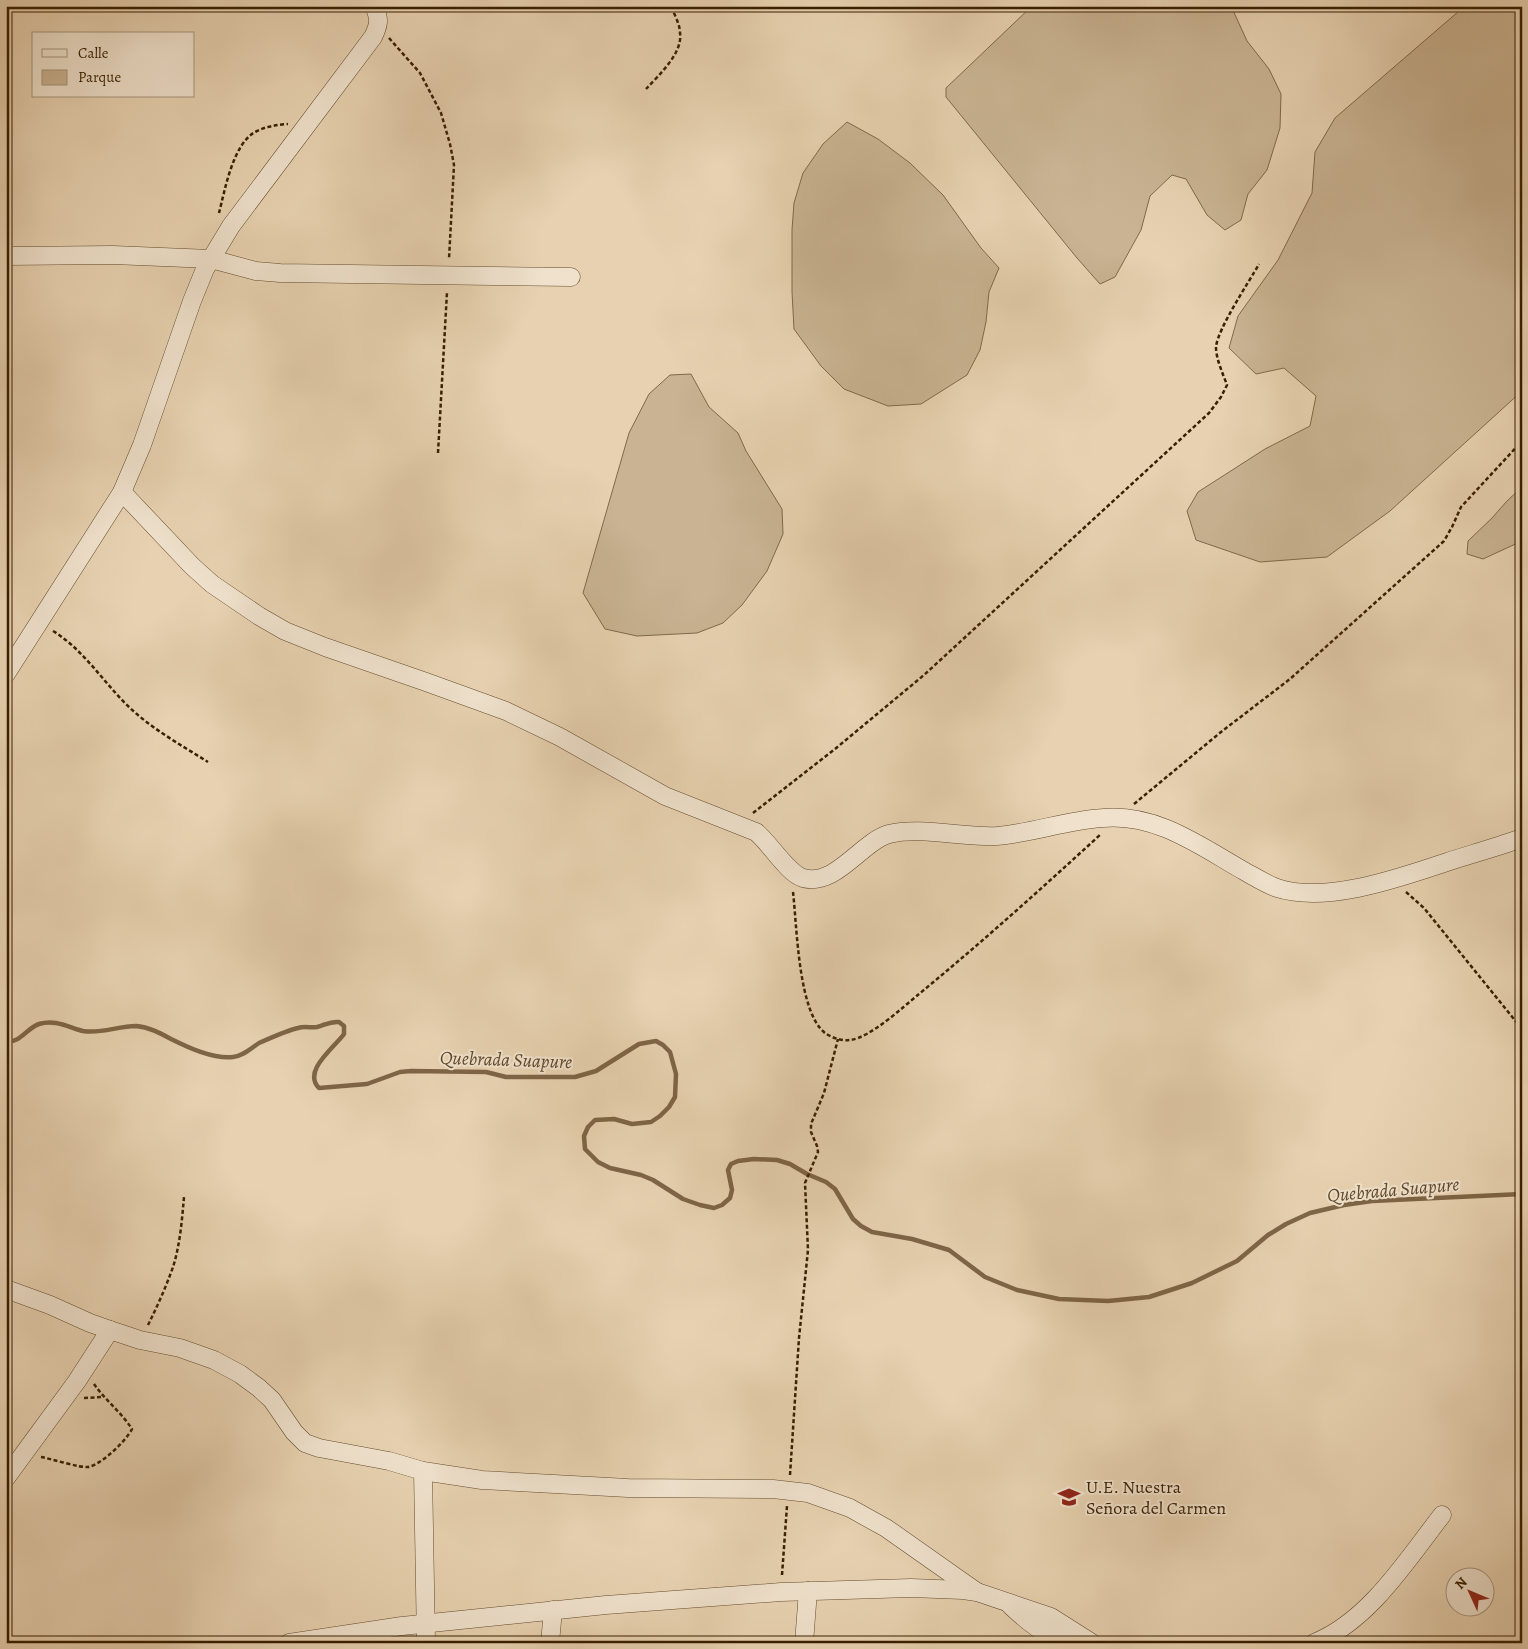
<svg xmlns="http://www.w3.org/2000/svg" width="1528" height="1649" font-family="Alegreya,serif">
<rect width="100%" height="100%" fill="#e7d1b0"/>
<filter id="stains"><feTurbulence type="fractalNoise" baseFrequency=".004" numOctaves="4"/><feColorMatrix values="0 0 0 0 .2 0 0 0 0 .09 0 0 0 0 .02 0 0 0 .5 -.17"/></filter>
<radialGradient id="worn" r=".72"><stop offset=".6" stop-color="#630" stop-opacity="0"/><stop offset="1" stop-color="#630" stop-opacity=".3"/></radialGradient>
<g fill="#c9b392" stroke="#806949">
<polygon points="1032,6 1231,6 1247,41 1269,69 1281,94 1280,128 1267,170 1248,194 1241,220 1225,230 1207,215 1186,179 1172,175 1150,196 1141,230 1115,277 1100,284 1077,258 946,97 946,88"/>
<polygon points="1460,6 1522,6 1522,391 1390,511 1327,557 1260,562 1196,540 1187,511 1198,492 1265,449 1310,426 1316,396 1284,368 1256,374 1229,348 1238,316 1278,260 1312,193 1315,152 1335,118 1459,11"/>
<polygon points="847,122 878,139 910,163 943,195 981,248 999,268 989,292 986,322 980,350 967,375 921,404 888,406 844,389 821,366 794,329 792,292 792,230 794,203 803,173 823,144"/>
<polygon points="691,374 709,407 738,433 746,451 782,509 783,534 767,571 742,605 723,623 697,633 637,636 605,629 583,593 629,433 649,394 670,375"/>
<polygon points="1522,487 1522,541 1483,559 1467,554 1468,541 1492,518 1507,501"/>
</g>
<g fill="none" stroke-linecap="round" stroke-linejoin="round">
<path stroke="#7e6546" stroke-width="4.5" d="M6 1042C20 1043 27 1028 39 1024 55 1019 68 1027 83 1031 101 1034 118 1026 136 1026 149 1027 160 1033 171 1039 189 1048 213 1059 233 1057 243 1056 250 1049 259 1043 268 1039 289 1030 298 1028 304 1026 311 1028 317 1027 325 1025 330 1021 339 1022L344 1026V1034C334 1048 302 1071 319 1088L367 1084 400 1072 411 1071 486 1072 506 1077H575L596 1071 639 1044 656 1041 663 1045 670 1052 676 1074 675 1097 669 1107 660 1116 651 1122 632 1124 614 1119 595 1120 588 1127 584 1136 585 1149 598 1162 610 1168 641 1175 653 1180 683 1199 700 1205 714 1208 722 1205 730 1198 732 1190 728 1170 731 1164 738 1161 754 1159 777 1160 790 1164 807 1174 826 1182 835 1189 853 1219 861 1226 872 1232 912 1239 949 1250 985 1277 1017 1290 1059 1299 1108 1301 1149 1297 1192 1283 1237 1261 1268 1235 1286 1224 1310 1213 1344 1205 1372 1201 1522 1194"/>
<g stroke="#644c2c" stroke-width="19">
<g id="minor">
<polyline points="6,256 113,255 211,259 256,271 280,273 571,277"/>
<path d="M122 492 192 566 212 584 259 616 285 631 325 647 426 682 506 711 560 737 665 796 756 832C770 843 787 873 803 878 836 887 861 842 889 834 920 826 964 838 997 836 1033 833 1067 820 1103 818 1156 813 1200 846 1244 871 1255 877 1266 884 1277 888 1326 904 1399 878 1447 862 1472 854 1497 847 1522 838"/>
<path d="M6 674 122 492 142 445 192 301 205 269 231 226 373 37C379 25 380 19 374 6"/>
<polyline points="6,1289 50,1305 90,1323 110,1330 140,1340 180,1348 214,1360 240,1374 259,1388 272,1400 294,1432 305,1443 319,1448 389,1461 423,1471 482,1480 628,1488 773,1489 808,1493 850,1508 886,1528 977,1592"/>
<polyline points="423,1471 426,1643"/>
<polyline points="6,1478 77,1381 110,1330"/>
<path d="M1011 1606C1028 1622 1044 1635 1067 1643"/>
<polyline points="289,1643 402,1626 606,1605 781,1592 911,1588 963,1590 977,1592 1051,1617 1092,1643"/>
<polyline points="550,1643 553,1610"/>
<polyline points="804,1643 808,1591"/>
<path d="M1314 1643C1369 1621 1407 1560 1442 1515"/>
</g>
</g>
<g stroke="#381f00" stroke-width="2.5" stroke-dasharray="4 2.5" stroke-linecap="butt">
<polyline points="389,38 420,73 441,113 450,144 454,165 449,259"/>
<path d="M646 89C659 75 683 53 680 33 680 24 674 14 671 6"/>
<path d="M219 213C225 190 233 142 257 131 267 126 277 125 288 124"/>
<polyline points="438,453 447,292"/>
<path d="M53 631C84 650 103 682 129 707 152 729 181 745 208 762"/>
<polyline points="1134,804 1221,732 1290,679 1444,541 1452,527 1461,507 1522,441"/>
<path d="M753 813 835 749 924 675 1209 413 1221 397 1227 385C1223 374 1216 359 1216 347 1218 328 1249 282 1259 264"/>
<path d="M793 892C797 926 798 1012 825 1033 832 1038 842 1041 850 1040 870 1038 903 1007 919 994 981 943 1041 889 1101 834"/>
<polyline points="1406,892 1424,908 1522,1029"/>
<path d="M148 1325C157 1307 166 1287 173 1267 180 1245 182 1220 184 1197"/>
<polyline points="84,1398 103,1397"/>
<path d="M41 1457C52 1459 80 1468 88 1467 101 1465 126 1441 132 1429 121 1412 105 1400 94 1384"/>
<polyline points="790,1475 799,1338 808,1250 805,1183 818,1152 817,1146 811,1132 811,1124 824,1093 838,1039"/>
<polyline points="782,1575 787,1506"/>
</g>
<use href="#minor" stroke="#efe1cc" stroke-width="18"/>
</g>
<defs>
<g id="school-bare" transform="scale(1.725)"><path d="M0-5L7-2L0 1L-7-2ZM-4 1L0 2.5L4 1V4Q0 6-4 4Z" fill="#8f2418" stroke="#efe1cc" stroke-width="2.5" paint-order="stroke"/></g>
</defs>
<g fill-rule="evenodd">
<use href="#school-bare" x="1069" y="1497"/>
</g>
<g text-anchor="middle" stroke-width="4" stroke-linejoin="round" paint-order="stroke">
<g font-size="18" fill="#381f00" stroke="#efe1cc" text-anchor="start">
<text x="1086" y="1493">U.E. Nuestra<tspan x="1086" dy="21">Señora del Carmen</tspan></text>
</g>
<g font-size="19" font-style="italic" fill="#614829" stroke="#efe1cc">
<text transform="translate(506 1059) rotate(2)" y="7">Quebrada Suapure</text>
<text transform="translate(1393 1189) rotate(-5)" y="7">Quebrada Suapure</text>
</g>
</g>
<rect width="1528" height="1649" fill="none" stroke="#e7d1b0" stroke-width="25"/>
<rect x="8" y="8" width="1513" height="1634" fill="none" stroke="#381f00" stroke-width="2.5"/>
<rect x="12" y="12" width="1503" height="1624" fill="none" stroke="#381f00"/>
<rect x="32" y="32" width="162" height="65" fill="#efe1cc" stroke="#a6937a"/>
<rect x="42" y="49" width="25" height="8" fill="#efe1cc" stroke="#a6937a"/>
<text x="78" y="58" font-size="15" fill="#381f00">Calle</text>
<rect x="42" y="70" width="25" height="15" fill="#c9b392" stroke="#a6937a"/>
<text x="78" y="82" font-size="15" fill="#381f00">Parque</text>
<g transform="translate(1470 1592) rotate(314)"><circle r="24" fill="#efe1cc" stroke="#a6937a"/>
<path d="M0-4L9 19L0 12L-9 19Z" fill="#8f2418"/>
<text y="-8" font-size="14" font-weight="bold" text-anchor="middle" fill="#381f00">N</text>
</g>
<rect width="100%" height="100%" filter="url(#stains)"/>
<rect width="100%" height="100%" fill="url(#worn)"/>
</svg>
